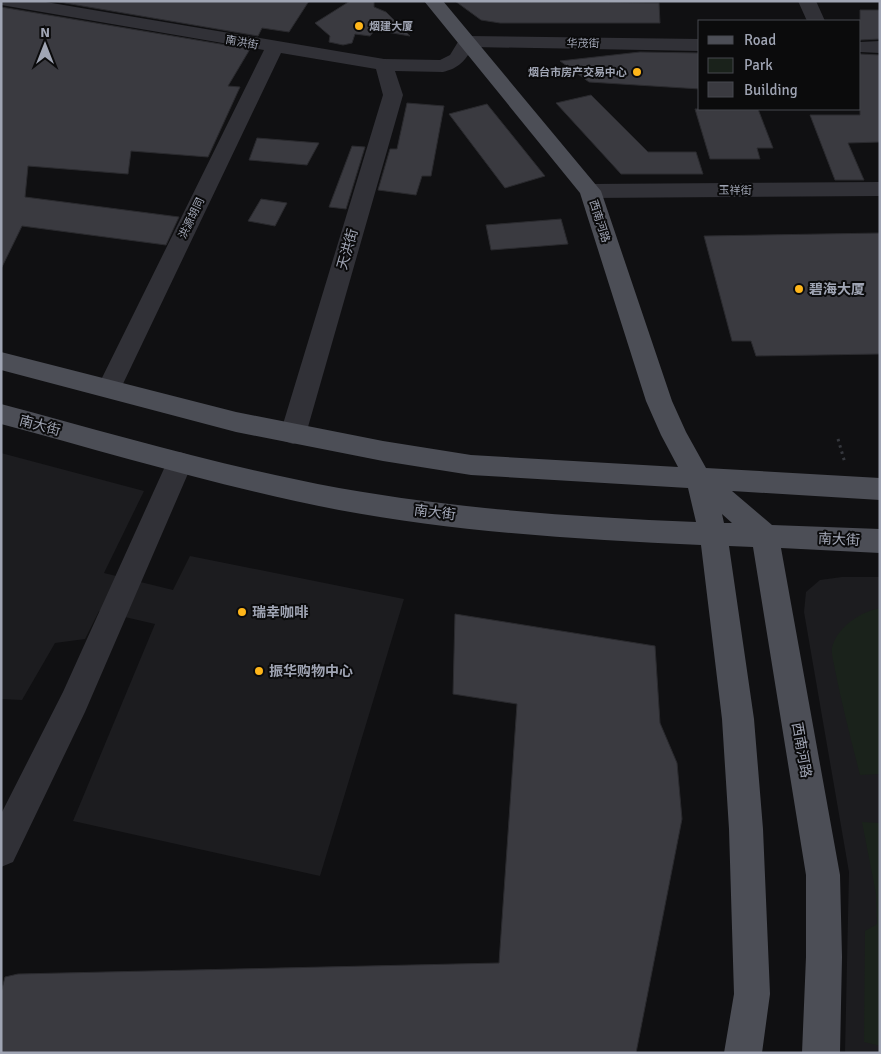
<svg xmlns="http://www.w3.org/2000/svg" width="881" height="1054" font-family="Signika,'Noto Sans SC',sans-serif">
<rect width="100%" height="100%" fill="#101012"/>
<g fill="#1c1c1f">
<polygon points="1,453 144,491 104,573 173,590 190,556 404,599 320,876 73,821 155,624 99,611 85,639 55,643 22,700 1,699"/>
<polygon points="842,577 880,577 880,1053 845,1053 849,872 804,612 806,592 820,580"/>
</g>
<g fill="#1a221b">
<path d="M880 608V774L860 775C851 740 842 705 835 670 834 663 831 654 832 648 837 627 860 612 880 608Z"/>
<polygon points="862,822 880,823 880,1046 864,1042 865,931 877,924 876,894"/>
</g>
<g fill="#3a3a40" stroke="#2a2a2e">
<polygon points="53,1 309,1 289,32 262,28 258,36"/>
<polygon points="350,1 374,1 374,7 386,12 410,36 375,30 370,36 355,34 352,43 343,45 329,42 330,36 315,23"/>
<polygon points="455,1 659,3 660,23 500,23 481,20"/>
<polygon points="1,7 250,49 228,86 240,87 208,157 131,151 128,174 28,166 25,197 179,217 166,245 22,226 1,269"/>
<polygon points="860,10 880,10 880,39 860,40"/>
<polygon points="640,52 700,53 700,89 589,82 560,61"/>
<polygon points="860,54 880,55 880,142 848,143 864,180 835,180 810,115 860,115"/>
<polygon points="591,95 648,152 696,152 703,174 621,174 556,103"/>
<polygon points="407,103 444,106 431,176 422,176 416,195 378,190 390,149 397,149"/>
<polygon points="487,104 545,176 505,188 449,114"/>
<polygon points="695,109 758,109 773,148 757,148 760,159 710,159"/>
<polygon points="257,138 319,143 307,165 249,160"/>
<polygon points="352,146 365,147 346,209 329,207"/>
<polygon points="261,199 287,203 275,226 248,221"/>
<polygon points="561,219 568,244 491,250 486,225"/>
<polygon points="880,233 880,354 756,356 751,341 732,341 704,236"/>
<polygon points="455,614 655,646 660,723 677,763 682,819 636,1053 1,1053 1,993 5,977 18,974 499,963 517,704 453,694"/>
</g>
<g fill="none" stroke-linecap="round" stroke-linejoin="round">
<polyline stroke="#36383e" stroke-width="3" stroke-dasharray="2.5 4" stroke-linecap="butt" points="838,439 845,463"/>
<g fill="#313137" fill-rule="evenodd">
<path d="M1 1H40L384 59 440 60 450 55 461 37 467 36 700 39V51L473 47C465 61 459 68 443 72L395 71 403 95 306 434 302 441 293 444 284 441 280 434 383 95 376 69 281 53 121 388 118 395 109 397 100 395 97 388 264 50 7 6 1 5Z"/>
<polygon points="798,1 816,1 825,21 807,21"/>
<polygon points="880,41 880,53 860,52 860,42"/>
<polygon points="880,182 880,196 590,198 583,196 579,191 583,186 590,184"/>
<polygon points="180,452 189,455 193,462 85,712 13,862 1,867 1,814 63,692 167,462 171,455"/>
</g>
<path fill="#4c4e56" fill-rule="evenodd" d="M424 1H443L601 191 672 401 686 432 706 468 880 478V500L732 491 772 525 880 529V553L781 548 840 875 842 957 840 1053H802L806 957V875L753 547 729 546 754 719 763 829 770 994 762 1053H724L734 994 729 829 722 719 701 545C580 540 458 532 339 510 225 488 113 454 1 424V404C113 434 225 467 339 488 457 509 577 517 696 522L688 488 471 475 383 461 236 432 1 370V352L236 412 383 441 471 455 678 467 661 435 646 401 580 193ZM722 514 732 523H724Z"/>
</g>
<g fill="#ffb61a" stroke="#0b0b0c" stroke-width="2">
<circle cx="359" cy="26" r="5"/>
<circle cx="637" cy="72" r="5"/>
<circle cx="799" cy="289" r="5"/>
<circle cx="242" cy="612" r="5"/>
<circle cx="259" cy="671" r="5"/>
</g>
<g text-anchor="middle" stroke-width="4" stroke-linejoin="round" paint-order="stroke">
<g font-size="11" font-weight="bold" fill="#a0a5b4" stroke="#0b0b0c" text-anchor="start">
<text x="369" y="30">烟建大厦</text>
<text x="627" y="76" text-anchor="end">烟台市房产交易中心</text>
</g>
<g font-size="11" fill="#a0a5b4" stroke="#0b0b0c">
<text transform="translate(242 42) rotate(10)" y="4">南洪街</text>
<text transform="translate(583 43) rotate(1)" y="4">华茂街</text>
<text x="735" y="194">玉祥街</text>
<text transform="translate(191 218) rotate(-64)" y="4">洪源胡同</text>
<text transform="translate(600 221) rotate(72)" y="4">西南河路</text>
</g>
<g font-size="14" fill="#a0a5b4" stroke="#0b0b0c">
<text transform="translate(347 249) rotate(-74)" y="5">天洪街</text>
<text transform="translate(40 425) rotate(15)" y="5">南大街</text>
<text transform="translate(435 512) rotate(7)" y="5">南大街</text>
<text transform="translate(839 539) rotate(3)" y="5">南大街</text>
<text transform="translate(802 750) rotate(80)" y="5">西南河路</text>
</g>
<g font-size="14" font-weight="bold" fill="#a0a5b4" stroke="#0b0b0c" text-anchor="start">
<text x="809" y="294">碧海大厦</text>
<text x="252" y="617">瑞幸咖啡</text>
<text x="269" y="676">振华购物中心</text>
</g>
</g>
<rect width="881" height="1054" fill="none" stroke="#a0a5b4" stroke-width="5"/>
<rect x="698" y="20" width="162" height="90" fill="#0b0b0c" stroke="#47494f"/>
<rect x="708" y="36" width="25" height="8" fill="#4c4e56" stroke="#47494f"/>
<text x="744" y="45" font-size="15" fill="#a0a5b4">Road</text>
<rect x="708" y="58" width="25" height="15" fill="#1a221b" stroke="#47494f"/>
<text x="744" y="70" font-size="15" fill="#a0a5b4">Park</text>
<rect x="708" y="82" width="25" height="15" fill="#3a3a40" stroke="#47494f"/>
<text x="744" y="95" font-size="15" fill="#a0a5b4">Building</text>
<g transform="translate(45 45)" stroke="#0b0b0c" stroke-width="4" paint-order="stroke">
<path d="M0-4L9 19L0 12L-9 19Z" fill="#a0a5b4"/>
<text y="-8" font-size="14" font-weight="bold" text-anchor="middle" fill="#a0a5b4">N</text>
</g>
</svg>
